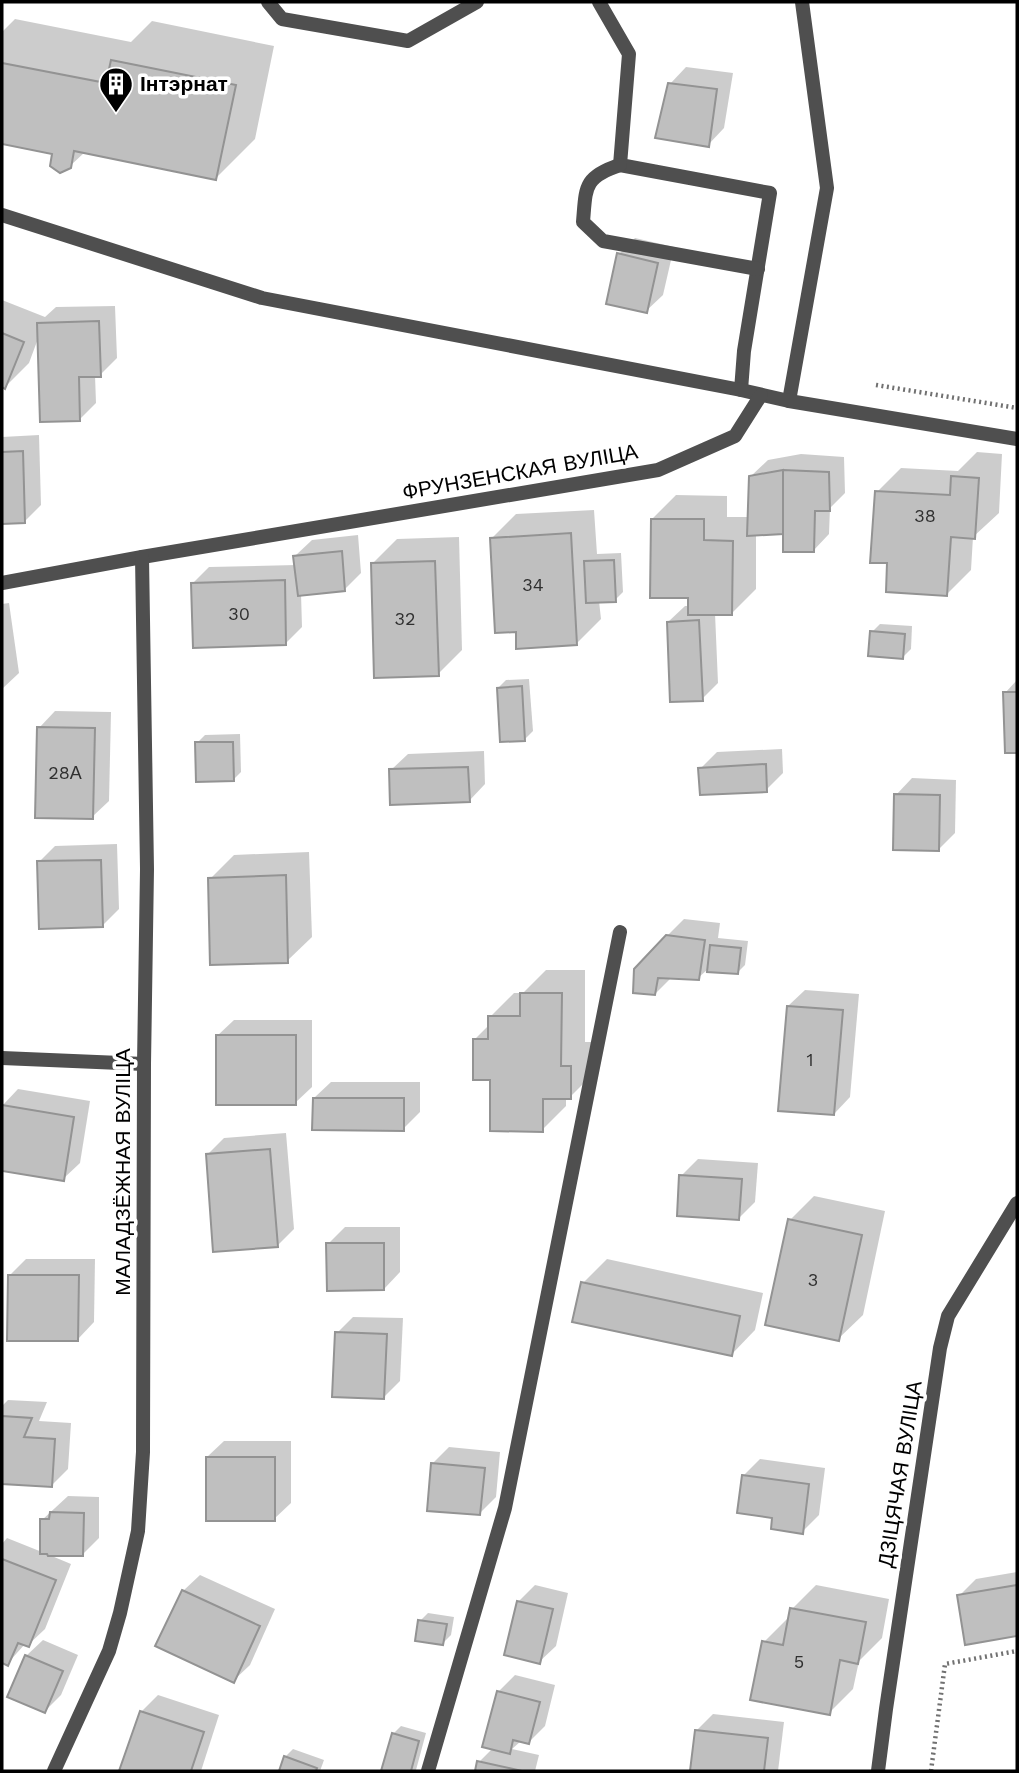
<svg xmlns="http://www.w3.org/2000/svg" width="1019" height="1773" font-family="'Work Sans',sans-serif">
<rect width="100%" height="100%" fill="#fff"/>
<g fill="#0003">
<polygon points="15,19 131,42 152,21 274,46 255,139 216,178 85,152 70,166 54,152 2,142 2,32"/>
<polygon points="686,67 733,73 724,128 708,145 670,84"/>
<polygon points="635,238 674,247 663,295 646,311 619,254"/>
<polygon points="2,300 45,317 56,307 115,306 117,358 100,375 95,375 96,403 80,419 39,336 29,363 5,387 2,385"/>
<polygon points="39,435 41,505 25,521 2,522 2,437"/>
<polygon points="977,452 1002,454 999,513 973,537 971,570 947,594 889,562 877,492 901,468 958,471"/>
<polygon points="801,454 844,457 845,493 830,508 829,534 813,551 785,532 756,534 756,589 732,613 715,613 718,683 702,699 668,622 685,606 690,606 690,596 652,519 676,495 727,496 727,517 750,517 751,476 768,460"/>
<polygon points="594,510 597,554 621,553 623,592 615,600 599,601 601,619 577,643 517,630 492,538 516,514"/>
<polygon points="358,535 361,573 345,589 301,593 302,627 286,643 192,584 209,567 296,565 295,556 312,540"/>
<polygon points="459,537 462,650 438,674 373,563 397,539"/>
<polygon points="9,603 19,673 2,689 2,604"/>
<polygon points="880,624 912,626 911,649 903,657 872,632"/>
<polygon points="529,679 533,731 525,739 498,688 506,680"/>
<polygon points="1017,680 1017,751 1006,751 1005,693"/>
<polygon points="55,711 111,712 109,801 92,817 39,728"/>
<polygon points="240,734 241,772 233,780 197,743 205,735"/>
<polygon points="782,749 783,773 766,790 700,769 717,752"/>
<polygon points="484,751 485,784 469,801 391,770 408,754"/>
<polygon points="912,778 956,780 955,833 938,850 896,795"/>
<polygon points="117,844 119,909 102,926 39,862 55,846"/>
<polygon points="309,852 312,937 287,961 210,879 234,855"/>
<polygon points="684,919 720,923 718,938 748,941 745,965 737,973 707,970 698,978 672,977 655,994 634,991 667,936"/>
<polygon points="546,970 585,970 585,1042 594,1042 594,1073 570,1097 566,1097 566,1106 542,1130 492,1079 475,1039 490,1024 490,1017 514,993 523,993"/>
<polygon points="805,990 859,994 850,1097 834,1114 788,1006"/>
<polygon points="234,1020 312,1020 312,1087 295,1103 217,1036"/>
<polygon points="331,1082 420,1082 420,1112 403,1129 314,1098"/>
<polygon points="18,1089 90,1101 80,1163 63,1179 2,1169 2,1106"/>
<polygon points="286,1133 294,1229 277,1246 207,1155 224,1138"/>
<polygon points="698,1159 758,1163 755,1202 739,1218 681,1176"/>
<polygon points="814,1196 885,1211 863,1315 838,1339 790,1220"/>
<polygon points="345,1227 400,1227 400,1272 384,1289 328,1244"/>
<polygon points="26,1259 95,1259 94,1322 78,1339 10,1275"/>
<polygon points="607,1259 763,1293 755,1330 731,1355 583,1283"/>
<polygon points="353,1317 403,1318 400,1381 384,1397 337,1333"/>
<polygon points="8,1400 47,1402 39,1421 71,1423 68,1469 52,1485 2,1482 4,1451 2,1451 2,1406"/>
<polygon points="224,1441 291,1441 291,1503 274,1519 207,1457"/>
<polygon points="449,1447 500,1452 496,1497 480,1513 432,1464"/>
<polygon points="760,1459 825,1468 819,1515 802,1532 774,1516 743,1476"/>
<polygon points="68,1496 99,1497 99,1538 82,1555 47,1554 71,1564 45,1629 28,1645 25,1644 8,1663 2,1661 2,1544 7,1538 42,1552 42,1520"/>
<polygon points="1017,1572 1017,1635 967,1643 959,1596 976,1579"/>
<polygon points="200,1575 275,1609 250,1665 233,1681 183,1591"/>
<polygon points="535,1585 568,1593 556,1646 539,1662 518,1602"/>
<polygon points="816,1585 889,1599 882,1638 859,1661 853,1689 829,1713 764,1642 788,1618 790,1619 792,1609"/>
<polygon points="428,1613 454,1617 451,1635 443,1643 420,1621"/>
<polygon points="43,1640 78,1655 61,1695 45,1711 26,1656"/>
<polygon points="515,1675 555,1685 545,1726 529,1742 521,1741 512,1749 539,1755 535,1771 477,1771 479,1762 493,1748 498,1692"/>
<polygon points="158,1695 219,1715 201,1771 121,1771 141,1712"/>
<polygon points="713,1714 784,1722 778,1771 692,1771 696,1731"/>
<polygon points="401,1726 426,1733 416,1770 414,1771 383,1770 393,1734"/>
<polygon points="293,1749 324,1760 320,1771 281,1771 285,1757"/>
</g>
<g fill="#bfbfbf" stroke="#939393" stroke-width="2">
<polygon points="111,60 236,85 216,180 74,151 71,168 60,173 50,166 52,154 2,144 2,63 106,83"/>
<polygon points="668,83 717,89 709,147 655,138"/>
<polygon points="617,253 658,263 647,313 606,304"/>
<polygon points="99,321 101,377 79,377 80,421 40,422 37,323"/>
<polygon points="2,333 24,342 5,389 2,387"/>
<polygon points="23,451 25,523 2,524 2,452"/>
<polygon points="783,470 783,534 747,536 749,476"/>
<polygon points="783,470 829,472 830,511 815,511 814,552 783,552"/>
<polygon points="951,476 979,478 975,539 951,537 947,596 886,592 887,563 870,563 875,491 950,495"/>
<polygon points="651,519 704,519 704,540 733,541 732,615 688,615 688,598 650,598"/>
<polygon points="571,533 577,645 516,649 516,632 495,633 490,538"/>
<polygon points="342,551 345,591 298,596 293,556"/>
<polygon points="614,560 616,602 586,603 584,561"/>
<polygon points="435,561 439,676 374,678 371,563"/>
<polygon points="285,580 286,645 193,648 191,583"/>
<polygon points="699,620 703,701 670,702 667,622"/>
<polygon points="870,631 905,634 903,659 868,656"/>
<polygon points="522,686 525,741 500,742 497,688"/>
<polygon points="1003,692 1017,692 1017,753 1005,753"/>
<polygon points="37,727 95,728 93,819 35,818"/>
<polygon points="195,742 233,742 234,781 196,782"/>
<polygon points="766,764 767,792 700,795 698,768"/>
<polygon points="468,767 470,802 390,805 389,769"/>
<polygon points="894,794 940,795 939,851 893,850"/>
<polygon points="101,860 103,927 39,929 37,861"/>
<polygon points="286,875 288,963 210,965 208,878"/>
<polygon points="666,935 705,940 699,980 658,978 655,995 633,993 634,969"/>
<polygon points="710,945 741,948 738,974 707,972"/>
<polygon points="520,993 562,993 561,1066 571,1066 571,1099 543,1099 543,1132 490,1131 490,1080 473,1080 473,1039 488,1039 488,1016 520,1016"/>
<polygon points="787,1006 843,1010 834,1115 778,1111"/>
<rect x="216" y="1035" width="80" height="70"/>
<polygon points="313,1098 404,1098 404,1131 312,1130"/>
<polygon points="2,1105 74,1117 64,1181 2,1171"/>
<polygon points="270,1149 278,1247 213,1252 206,1154"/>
<polygon points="679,1175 742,1179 739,1220 677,1216"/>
<polygon points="788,1219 862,1235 839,1341 765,1325"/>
<polygon points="326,1243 384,1243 384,1290 327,1291"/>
<polygon points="8,1275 79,1275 78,1341 7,1341"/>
<polygon points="581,1282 740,1316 732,1356 572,1322"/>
<polygon points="335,1332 387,1334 384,1399 332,1397"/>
<polygon points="2,1416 32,1418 24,1437 55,1439 52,1487 2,1484"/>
<rect x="206" y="1457" width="69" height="64"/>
<polygon points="431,1463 485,1468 480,1515 427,1511"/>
<polygon points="742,1475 809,1484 803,1534 771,1529 772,1518 737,1513"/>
<polygon points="50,1512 84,1513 83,1556 48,1556 47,1554 40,1554 40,1519 49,1519"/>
<polygon points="2,1559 56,1580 29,1647 18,1643 8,1666 2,1663"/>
<polygon points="1017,1585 1017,1636 965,1645 957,1595"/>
<polygon points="182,1590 260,1626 234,1683 155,1646"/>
<polygon points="517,1601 553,1609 540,1664 504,1655"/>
<polygon points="790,1608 866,1622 858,1664 840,1660 830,1715 750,1700 762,1641 783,1645"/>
<polygon points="418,1620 447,1624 443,1645 415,1641"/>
<polygon points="25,1655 63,1671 45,1713 7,1697"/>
<polygon points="497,1691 540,1702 529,1744 513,1740 510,1754 482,1747"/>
<polygon points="140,1711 204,1732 191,1771 119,1771"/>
<polygon points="695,1730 768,1738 764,1771 690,1771"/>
<polygon points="392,1733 419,1741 411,1771 381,1771"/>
<polygon points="284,1756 317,1768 316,1771 279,1771"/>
<polygon points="477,1761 522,1771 475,1771"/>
</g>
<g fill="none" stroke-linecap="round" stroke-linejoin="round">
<g stroke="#717171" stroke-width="4.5" stroke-dasharray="2 3.5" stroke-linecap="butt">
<polyline points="876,385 1017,408"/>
<polyline points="931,1771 945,1664 1017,1651"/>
</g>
<g stroke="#4f4f4f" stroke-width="14">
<polyline points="268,2 282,19 408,41 477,2"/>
<polyline points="599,2 629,54 620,165 770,193 744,351 741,390"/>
<path d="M620 165C583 177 586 188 583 222L603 241 758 269"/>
<polyline points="789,401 827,188 802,2"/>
<polyline points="2,1058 144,1064"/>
<polyline points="428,1771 505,1508 620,932"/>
</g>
<g stroke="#4f4f4f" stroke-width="14">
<polyline points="2,215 262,298 741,390 789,401 1017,439"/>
<polyline points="2,583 142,557 658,470 735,436 761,395"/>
<polyline points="54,1771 109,1651 120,1613 138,1531 143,1452 144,1064 147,869 142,557"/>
<polyline points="878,1771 886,1709 940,1348 948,1316 1017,1203"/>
</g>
</g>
<defs>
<g id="building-pin" transform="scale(1.75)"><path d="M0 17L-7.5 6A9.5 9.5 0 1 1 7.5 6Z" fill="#000" stroke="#fff"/><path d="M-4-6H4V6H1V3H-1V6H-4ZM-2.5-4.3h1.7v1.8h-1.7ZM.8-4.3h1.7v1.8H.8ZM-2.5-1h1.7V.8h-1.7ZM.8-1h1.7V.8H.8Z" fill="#fff"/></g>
</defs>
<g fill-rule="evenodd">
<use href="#building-pin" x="116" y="84"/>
</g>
<g text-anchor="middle" stroke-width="7" stroke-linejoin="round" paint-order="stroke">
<g font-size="18" fill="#303030">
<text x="925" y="522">38</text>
<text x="533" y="591">34</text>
<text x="239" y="620">30</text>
<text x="405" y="625">32</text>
<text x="65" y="779">28А</text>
<text x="810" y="1066">1</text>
<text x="813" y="1286">3</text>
<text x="799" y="1668">5</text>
</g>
<g font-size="21" font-weight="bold" fill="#000" stroke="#fff" text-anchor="start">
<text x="140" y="91">Інтэрнат</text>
</g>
<g font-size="21" fill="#000" stroke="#fff">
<text transform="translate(520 472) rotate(-10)" y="7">ФРУНЗЕНСКАЯ ВУЛІЦА</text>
<text transform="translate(123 1172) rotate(-90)" y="7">МАЛАДЗЁЖНАЯ ВУЛІЦА</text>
<text transform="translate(900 1474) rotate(-81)" y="7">ДЗІЦЯЧАЯ ВУЛІЦА</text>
</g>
</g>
<rect width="1019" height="1773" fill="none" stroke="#000000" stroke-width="7"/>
</svg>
